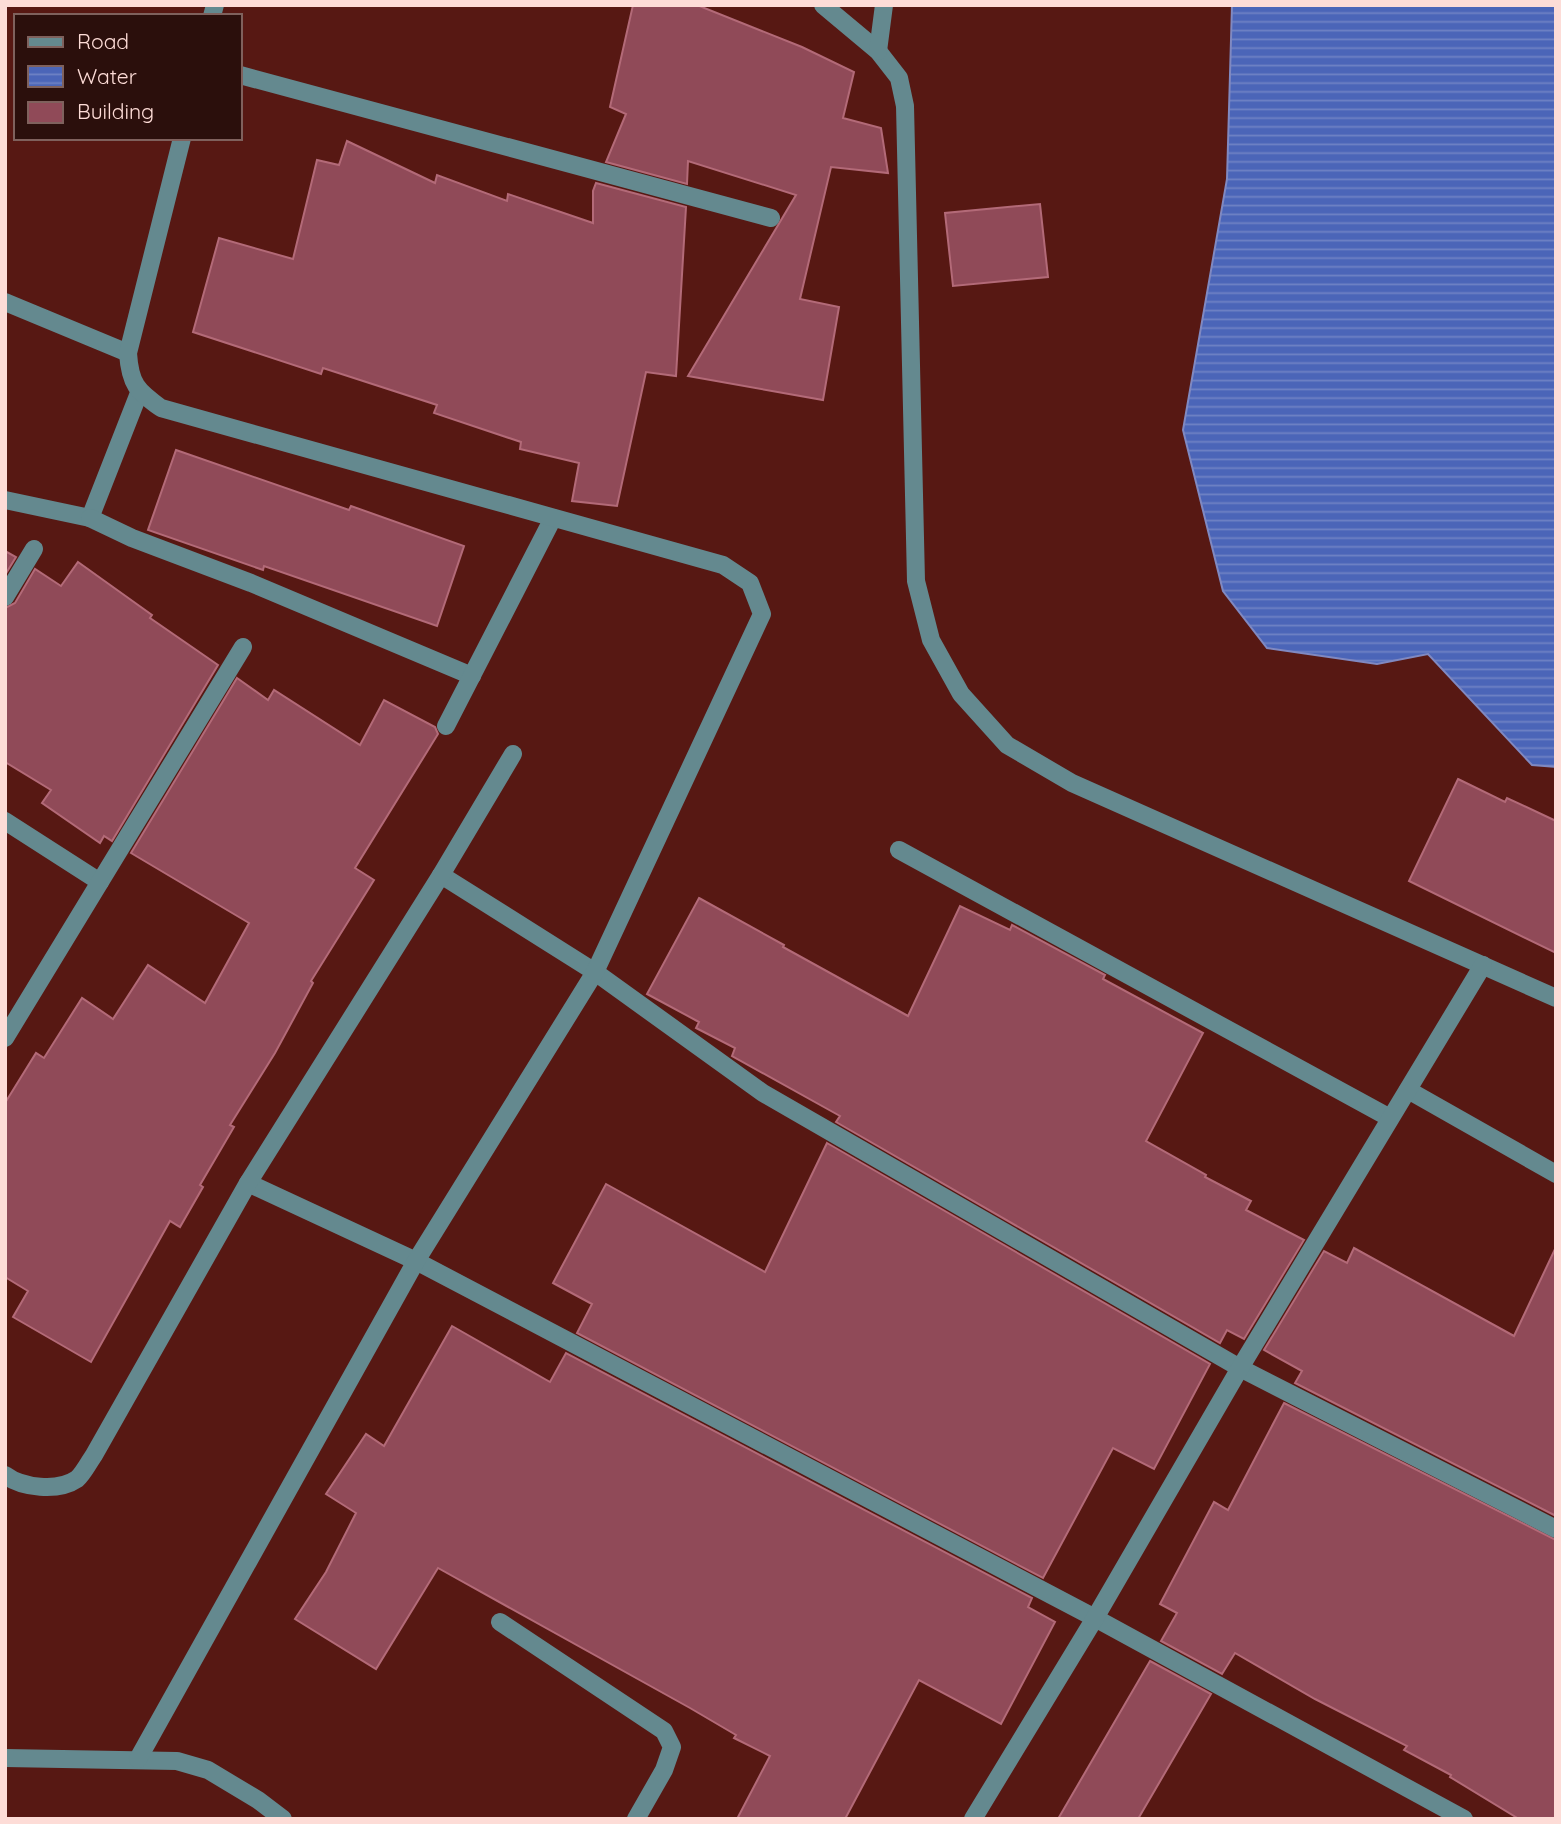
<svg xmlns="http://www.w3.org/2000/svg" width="1561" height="1824" font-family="Quicksand,sans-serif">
<defs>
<pattern id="water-rules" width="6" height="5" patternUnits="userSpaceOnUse" patternTransform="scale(1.75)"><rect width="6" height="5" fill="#4b65b8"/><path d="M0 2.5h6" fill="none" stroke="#6f82c4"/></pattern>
</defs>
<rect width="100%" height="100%" fill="#571813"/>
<polygon fill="url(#water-rules)" stroke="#8089c1" stroke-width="2" points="1232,5 1556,5 1556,767 1532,765 1428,654 1377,664 1267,648 1223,591 1183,430 1227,179"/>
<g fill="#904a58" stroke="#b36a78" stroke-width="2">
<polygon points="633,5 697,5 802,47 854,72 843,118 881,128 888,173 831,167 800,299 839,307 823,400 688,376 796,195 688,161 687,184 606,162 626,114 610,107"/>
<polygon points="347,141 435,183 437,175 507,201 508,194 593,223 593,191 596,183 686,207 676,376 646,372 617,506 572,501 579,463 520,449 521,442 434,413 437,405 323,368 321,374 193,332 219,238 293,259 317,160 339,165"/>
<polygon points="1040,204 1048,277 953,286 945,213"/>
<polygon points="176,450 349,510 351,506 464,546 437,626 264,566 263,570 148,530"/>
<polygon points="5,551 16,557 5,575"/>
<polygon points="78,562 152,615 150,618 218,665 112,841 104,836 100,843 42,803 51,790 5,762 5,608 15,603 35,569 61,586"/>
<polygon points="237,678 268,700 274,690 360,745 384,700 435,727 438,734 355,868 374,880 311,981 313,983 275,1053 230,1125 234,1127 200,1185 203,1187 180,1227 170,1221 91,1362 13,1317 28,1291 5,1277 5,1103 36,1053 44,1058 82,998 113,1019 148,965 205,1003 249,923 131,853"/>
<polygon points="1458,779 1505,802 1507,798 1556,821 1556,953 1409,881"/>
<polygon points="699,898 784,945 783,947 908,1016 960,906 1010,930 1012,925 1105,975 1103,979 1203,1033 1146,1141 1206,1175 1205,1177 1251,1201 1246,1210 1304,1240 1244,1339 1227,1330 1220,1343 836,1122 840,1116 732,1056 735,1048 696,1028 699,1022 647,994"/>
<polygon points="827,1143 1210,1364 1154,1469 1113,1448 1043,1578 577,1333 592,1304 553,1283 606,1184 765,1272"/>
<polygon points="1556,1247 1556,1516 1295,1383 1302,1371 1264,1350 1324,1251 1347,1263 1354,1248 1514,1336"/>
<polygon points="452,1326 550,1382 566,1353 1032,1598 1028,1607 1055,1622 1001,1724 919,1680 845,1819 737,1819 770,1756 734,1738 736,1735 690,1708 438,1568 376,1669 295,1619 326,1572 356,1513 326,1494 366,1434 384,1446"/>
<polygon points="1284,1403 1556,1540 1556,1819 1519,1819 1450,1777 1451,1775 1404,1750 1407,1746 1315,1699 1235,1653 1222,1674 1161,1641 1177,1613 1160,1604 1214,1502 1228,1510"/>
<polygon points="1150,1661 1211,1694 1138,1819 1058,1819"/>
</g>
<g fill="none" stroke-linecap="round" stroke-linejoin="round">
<g stroke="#64898f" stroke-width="18">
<polyline points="823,5 878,51 899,78 905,106 916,581 931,640 961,694 1007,745 1072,783 1556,998"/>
<polyline points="212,16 215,5"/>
<polyline points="878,51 884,5"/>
<polyline points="240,75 771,218"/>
<polyline points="5,302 128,353"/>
<polyline points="5,500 90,518 139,393"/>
<polyline points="90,518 132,538 251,583 472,676"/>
<polyline points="5,597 34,549"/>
<polyline points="446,726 553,518"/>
<polyline points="5,821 100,882"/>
<polyline points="899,850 1390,1118"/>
<polyline points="441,875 595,972 763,1093 1240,1368 1556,1529"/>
<polyline points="5,1038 243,647"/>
<polyline points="1408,1090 1556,1174"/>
<polyline points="248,1183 416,1261 1095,1618 1464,1819"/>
<path d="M5 1475C22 1488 58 1492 77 1479 83 1474 89 1462 94 1455L248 1183 441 875 513 754"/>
<polyline points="500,1622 664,1731 672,1747 664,1770 636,1819"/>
<polyline points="5,1758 177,1761 208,1770 258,1800 283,1819"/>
<path d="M138 1759 416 1261 595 972 762 614 750 583 723 565 161 408C137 391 130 384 128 353L182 138"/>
<polyline points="973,1819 1095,1618 1240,1368 1483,965"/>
</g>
</g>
<rect width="1561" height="1824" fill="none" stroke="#fddcd7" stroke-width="14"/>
<rect x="14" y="14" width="228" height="126" fill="#2b0f0c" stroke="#7f615d" stroke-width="2"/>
<rect x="28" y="37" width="35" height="10" fill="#64898f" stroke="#7f615d" stroke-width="2"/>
<text x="77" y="49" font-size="21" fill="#fddcd7">Road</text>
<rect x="28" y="66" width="35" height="21" fill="url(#water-rules)" stroke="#7f615d" stroke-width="2"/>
<text x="77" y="84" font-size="21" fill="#fddcd7">Water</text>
<rect x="28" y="102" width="35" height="21" fill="#904a58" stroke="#7f615d" stroke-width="2"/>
<text x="77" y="119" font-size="21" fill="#fddcd7">Building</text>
</svg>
